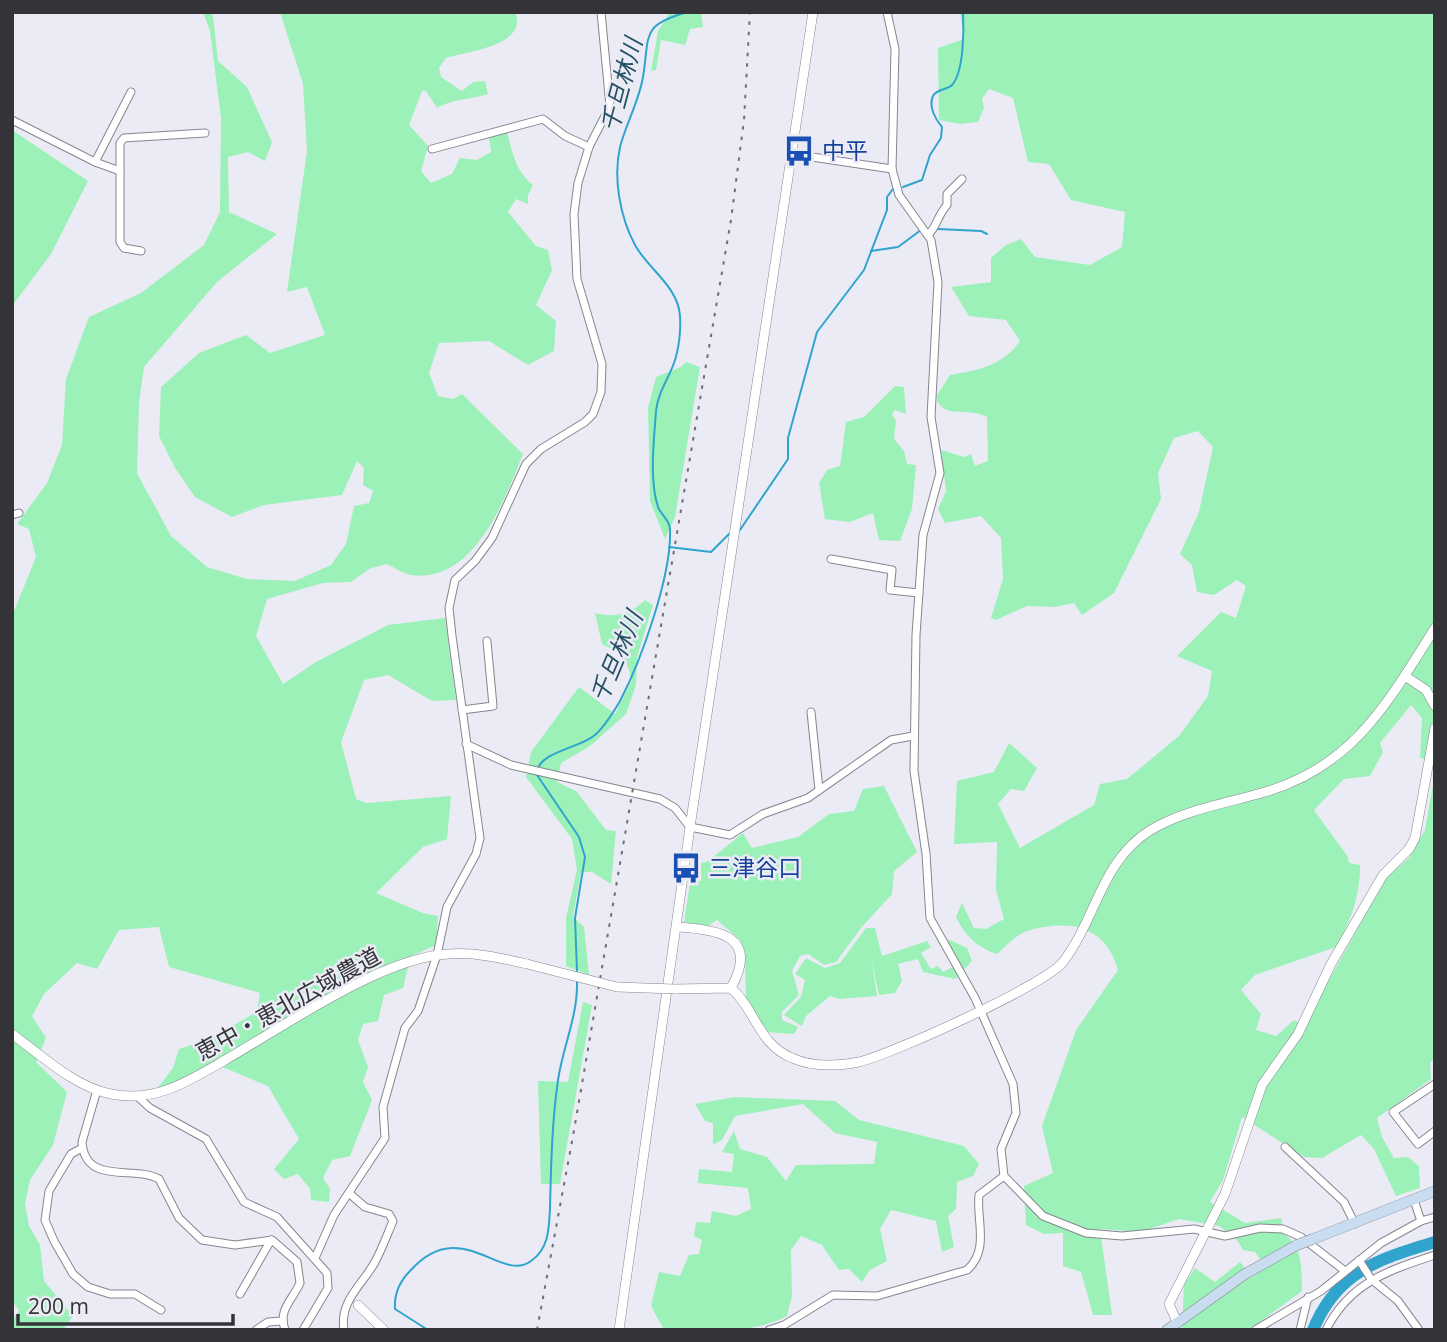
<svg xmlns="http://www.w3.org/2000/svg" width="1447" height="1342" font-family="'Open Sans','Noto Sans JP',sans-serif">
<rect width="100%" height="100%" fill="#ebebf6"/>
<g fill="#9cf1b8">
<path d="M200 12H209L213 16 218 61 247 87 272 142 265 161 248 152 228 157 229 212 277 234 217 282 144 367 139 403 137 473 171 536 207 567 247 579 295 581 331 565 346 544 354 506 369 503 373 491 363 485 364 468 357 461 342 495 264 505 232 517 195 497 175 468 159 436 161 387 199 353 246 335 270 353 325 335 307 287 287 292 307 151 303 84 280 12H515C529 46 466 51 446 58L439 68 441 77 462 91 473 82 485 81 488 94C468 100 456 98 437 108L426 91H422L409 125 428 146 421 171 431 183 452 174 460 158 477 160 491 152 489 137 507 131C512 152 516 172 533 185L528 195V204L516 199 508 212 536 246 548 250 552 270 536 305 556 321 554 351 528 365 489 341 439 343 429 373 438 396 453 399 462 394 523 454C505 499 474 584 411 575 403 574 394 567 386 564L369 569 351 582 323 583 267 599 256 636 283 684 316 662 388 625 445 618 456 700 432 701 388 675 364 680 341 742 356 799 366 803 451 796 447 839 423 847 376 893 423 913 438 916 436 945 411 956 403 988 384 995 378 1021 363 1024 358 1040 368 1067 363 1082 372 1100 350 1156 332 1160 323 1178 330 1189 329 1202 311 1200 310 1189 298 1174 284 1179 274 1169 299 1139 268 1086 213 1063 181 1083 156 1090 173 1068 179 1049 209 1039 257 1012 260 993 169 967 159 927 119 930 97 969 77 963 44 994 32 1016 46 1038 36 1062 67 1092 53 1145 30 1180 25 1204 29 1226 40 1245 44 1281 73 1316 63 1330H12V1321L19 1310 12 1301V616L36 557 29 529 17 524 47 483 62 445 66 379 89 317 141 293 204 245 220 212 221 118 210 31 204 15Z"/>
<polygon points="670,12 701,12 703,27 690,29 685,45 661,40 656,70 651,71 658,31"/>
<path d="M960 12H1435V761L1420 758 1422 718 1411 705 1380 743 1383 752 1370 776 1344 779 1314 810 1348 857 1349 863 1360 865C1360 897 1351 920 1336 947L1255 975 1241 990 1261 1014 1256 1030 1276 1036 1294 1020 1304 1025 1386 878 1409 858 1425 830 1435 773V1057L1430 1063 1431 1079 1377 1118 1382 1137 1394 1158 1408 1157 1419 1166 1420 1188 1396 1196 1374 1149 1361 1135 1322 1158 1304 1157 1242 1117 1223 1180 1210 1202 1245 1223 1282 1218 1281 1232C1304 1246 1301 1267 1302 1291L1249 1330H1182L1184 1285 1195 1268 1215 1282 1240 1262 1252 1277 1266 1267 1255 1252 1243 1250 1237 1240 1219 1226 1179 1219 1140 1232 1100 1229 1112 1315H1093L1081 1272 1063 1266V1233L1044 1234 1026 1225 1024 1186 1053 1173 1042 1126 1076 1030 1118 970C1105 925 1069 919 1027 931 1017 934 1005 947 997 954 978 948 964 935 956 917L962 903 974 928 986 929 1004 919 996 890 997 842 954 844 957 781 994 772 1009 743 1037 768 1024 791 1011 789 998 804 1020 848 1094 805 1100 784 1127 779 1179 736 1208 696 1212 671 1177 656 1221 612 1236 618 1246 586 1237 580 1214 595 1197 592 1192 565 1180 554 1199 512 1213 447 1198 431 1174 438 1158 473 1161 499 1114 593 1082 615 1074 603 1055 607 1027 606 996 620 991 618 1003 579 1001 538 981 516 945 523 938 509 946 491 941 450 964 457 971 454 975 466 988 461 987 417C968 406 943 421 936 397L950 375C979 370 1002 366 1020 341L1006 320 969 316 951 287 991 282V258L1006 245 1021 239 1035 257 1090 265 1122 247 1125 212 1071 200 1049 164 1028 162 1013 98 989 89 982 99 984 108 978 122 960 124 939 120 938 48 964 39Z"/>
<polygon points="12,130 88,181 51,254 12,306"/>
<polygon points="686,362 700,367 675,517 665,539 650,501 648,408 656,377 681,367"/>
<polygon points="895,386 904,387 906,414 895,410 892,414 896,421 894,439 904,451 907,464 916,465 912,509 900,541 879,540 873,513 850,522 825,519 819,483 827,470 840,466 846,422 864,417"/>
<path d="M645 600 653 605 637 657 636 685 626 714 590 746 561 763 557 782 576 791 606 830 616 831 611 884 592 872H581L573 917 584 927 589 975 566 966V918L577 870 572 839 526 777 531 752 579 687 615 714 632 680 624 655 602 644 595 613C614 618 630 615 645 600Z"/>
<polygon points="884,786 917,852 894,871 892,894 861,928 836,962 824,965 808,954 800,956 792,971 799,995 782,1012 782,1020 798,1027 794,1034 766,1032 746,999 745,958 740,940 717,920 708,926 684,922 693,864 707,862 743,833 752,848 798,837 829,814 854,811 863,789"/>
<polygon points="866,928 875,928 882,956 927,941 931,947 921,953 931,969 938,966 943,972 957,965 945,943 950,940 967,948 972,961 955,979 923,972 918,959 898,964 902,981 895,993 879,995 872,962 877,996 840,999 830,996 806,1016 802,1026 784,1015 801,997 805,980 795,974 806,958 825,968 840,963"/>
<polygon points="583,1002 592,1005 560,1184 541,1184 538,1081 568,1082"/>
<path d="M735 1097 835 1101 859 1120 964 1146 979 1164 973 1176 957 1182 956 1209 948 1216 954 1247 942 1252 936 1221 891 1210 880 1229 887 1261 870 1270 862 1282 849 1269 839 1270 822 1245 801 1236 791 1250 792 1296 787 1316C752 1335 703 1330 664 1330L651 1306 659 1272 680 1276 689 1255 699 1254 702 1240 694 1236 696 1222 710 1223 712 1211 736 1216 751 1209 748 1188 698 1183 699 1169 732 1172 734 1154 722 1152 734 1131 740 1149 767 1157 786 1181 796 1165 874 1164 877 1142 835 1133 803 1104 735 1116 722 1140 713 1145V1123L705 1121 695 1104Z"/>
</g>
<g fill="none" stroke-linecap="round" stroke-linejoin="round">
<g stroke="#30a4cd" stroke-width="2">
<path d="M903 187 922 180 930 155 941 138 942 127C936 120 928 107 933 96 936 89 947 90 952 85 964 72 964 29 963 12"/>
<polyline points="938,229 981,231 987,234"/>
<polyline points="871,251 898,247 921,230"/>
<polyline points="740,530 788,459 788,438 817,332 864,270 887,210 887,197 893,189"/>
<polyline points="669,547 711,552 729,534"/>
<path d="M537 770C543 751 580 748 595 735 605 726 613 713 620 701 641 661 672 575 670 529 670 520 661 515 658 507 649 479 654 440 656 411 658 392 668 380 674 363 679 349 681 330 680 316 678 286 648 269 635 245 620 217 613 178 620 147 626 124 639 101 643 77 650 35 640 25 688 12"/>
<polyline points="537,775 579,837 585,857 575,918 577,971"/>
<path d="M428 1330 395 1309C394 1294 400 1281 410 1271 461 1214 501 1284 531 1261 549 1249 549 1228 550 1208 551 1165 552 1122 558 1080 563 1046 578 1016 577 981"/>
</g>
<path stroke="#30a4cd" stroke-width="12" d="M1313 1330C1337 1271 1379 1259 1435 1242"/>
<g stroke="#85868f" stroke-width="9">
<g id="minor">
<polyline points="887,12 895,49 892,169 899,195 931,240 938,282 931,417 940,473 923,535 916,635 914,771 926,854 930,918 975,998 1013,1084 1016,1113 1001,1149 1004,1176 1043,1216 1086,1233 1122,1236 1194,1229 1225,1236 1260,1228 1283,1229 1301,1237 1345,1271"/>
<polyline points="12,120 95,162 120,171"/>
<polyline points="432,149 543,119 565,136 589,147"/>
<polyline points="792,154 892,169"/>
<polyline points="95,162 131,92"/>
<path d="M928 235C937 227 937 216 947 205V194L962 179"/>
<polyline points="141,251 124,248 120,242 120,143 124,138 205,133"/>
<polyline points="12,515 19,513"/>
<polyline points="831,559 892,570 890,590 919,593"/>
<polyline points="462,710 493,706 487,641"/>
<polyline points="811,712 819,790"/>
<polyline points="466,744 511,765 660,799 675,808 690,827 730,835 763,814 808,798 891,740 913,736"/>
<polyline points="1435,1084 1393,1112 1418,1144 1435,1131"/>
<path d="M97 1090 82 1142C85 1186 134 1165 159 1179L179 1218 202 1240 235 1245 272 1240 297 1262 300 1283C292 1301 278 1309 285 1330"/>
<polyline points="138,1097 150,1108 206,1139 244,1202 277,1217 327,1273 328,1288 303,1330"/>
<polyline points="1285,1147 1344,1202 1355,1224"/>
<polyline points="82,1148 71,1154 49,1191 45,1220 54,1241 73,1274 88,1287 110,1294 135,1294 161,1310"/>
<polyline points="1421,1221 1435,1217"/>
<polyline points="315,1258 334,1215 385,1138 383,1107 405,1028 418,1011 437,955 447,907 476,854 480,838 452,636 449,608 455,580 475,561 492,538 526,464 541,449 585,422 593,414 601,392 602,364 577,279 574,214 578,183 589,147 610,106 601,12"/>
<polyline points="1359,1260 1371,1279 1398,1301 1419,1330"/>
<polyline points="240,1294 271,1240"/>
<polyline points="256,1330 268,1322 282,1321"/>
<path d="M344 1330C339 1301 363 1284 375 1262 382 1249 387 1235 393 1221L389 1214 365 1207 350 1194"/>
<path d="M769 1330 784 1325 833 1295 877 1296 967 1270C990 1250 976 1219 979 1195L1004 1176"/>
<polyline points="1255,1330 1321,1291 1381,1243 1421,1221 1414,1200"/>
<polyline points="1300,1330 1308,1297"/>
<path d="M1326 1330C1349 1283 1389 1270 1435 1255"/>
</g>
</g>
<g stroke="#85868f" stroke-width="10">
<g id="tertiary">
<polyline points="1405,676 1426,690 1435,706"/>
<path d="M677 927C718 929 760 936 731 988"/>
<path d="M675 989 731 988C756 1010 758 1044 792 1058 812 1067 838 1066 859 1062 892 1054 1045 985 1063 962 1096 919 1101 862 1149 831 1182 810 1228 803 1265 792 1354 766 1388 702 1435 628"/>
<path d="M12 1034C42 1056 75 1087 111 1094 155 1103 189 1081 225 1060 285 1026 380 958 448 954 475 952 501 958 527 964"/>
<polyline points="358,1305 384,1330"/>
<polyline points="1177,1322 1169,1304 1225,1194 1262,1085 1298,1034 1331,964 1383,875 1409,849 1415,838 1435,728"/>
<polyline points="619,1330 690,827 813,12"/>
</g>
</g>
<g stroke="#85868f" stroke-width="11">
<g id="secondary">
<polyline points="1313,1239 1435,1191"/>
<polyline points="1167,1330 1245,1274 1297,1245"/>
</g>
</g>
<use href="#minor" stroke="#fff" stroke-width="7"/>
<use href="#tertiary" stroke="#fff" stroke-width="9"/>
<use href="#secondary" stroke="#caddf0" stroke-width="10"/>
<polyline stroke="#6e6e74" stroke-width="2" stroke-dasharray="3.5 7" stroke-linecap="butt" points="537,1330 573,1136 731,220 744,120 750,12"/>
<g stroke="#85868f" stroke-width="10" stroke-linecap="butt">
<polyline id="tertiary-bridge" points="527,964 617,987 675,989"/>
</g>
<g stroke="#85868f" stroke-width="11" stroke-linecap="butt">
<polyline id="secondary-bridge" points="1297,1245 1313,1239"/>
</g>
<use href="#tertiary-bridge" stroke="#fff" stroke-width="9"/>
<use href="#secondary-bridge" stroke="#caddf0" stroke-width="10"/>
</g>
<defs>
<g id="bus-bare" transform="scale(2.415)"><path d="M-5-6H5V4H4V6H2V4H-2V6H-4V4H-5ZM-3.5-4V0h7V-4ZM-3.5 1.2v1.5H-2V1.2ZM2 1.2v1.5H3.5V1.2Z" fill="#1a4fb4" stroke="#ebebf6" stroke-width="2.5" paint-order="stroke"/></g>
</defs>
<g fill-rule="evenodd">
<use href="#bus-bare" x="799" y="151"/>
<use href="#bus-bare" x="686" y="868"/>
</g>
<g text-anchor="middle" stroke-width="5" stroke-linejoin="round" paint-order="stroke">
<g font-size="23" fill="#164399" stroke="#ebebf6" text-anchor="start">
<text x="822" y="159">中平</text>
<text x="709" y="876">三津谷口</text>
</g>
<g font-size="23" fill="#343438" stroke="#ebebf6">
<text transform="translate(288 1004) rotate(-29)" y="8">恵中・恵北広域農道</text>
</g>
<g font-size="24" font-style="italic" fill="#245164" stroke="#ebebf6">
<text transform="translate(622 85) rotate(-75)" y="8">千旦林川</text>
<text transform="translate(617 657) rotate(-67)" y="8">千旦林川</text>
</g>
</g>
<rect width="1447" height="1342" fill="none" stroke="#343438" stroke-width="28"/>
<path d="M18 1314v10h215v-10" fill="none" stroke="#343438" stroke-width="3.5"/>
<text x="28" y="1314" font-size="21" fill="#343438" stroke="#ebebf6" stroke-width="5" paint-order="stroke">200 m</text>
</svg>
